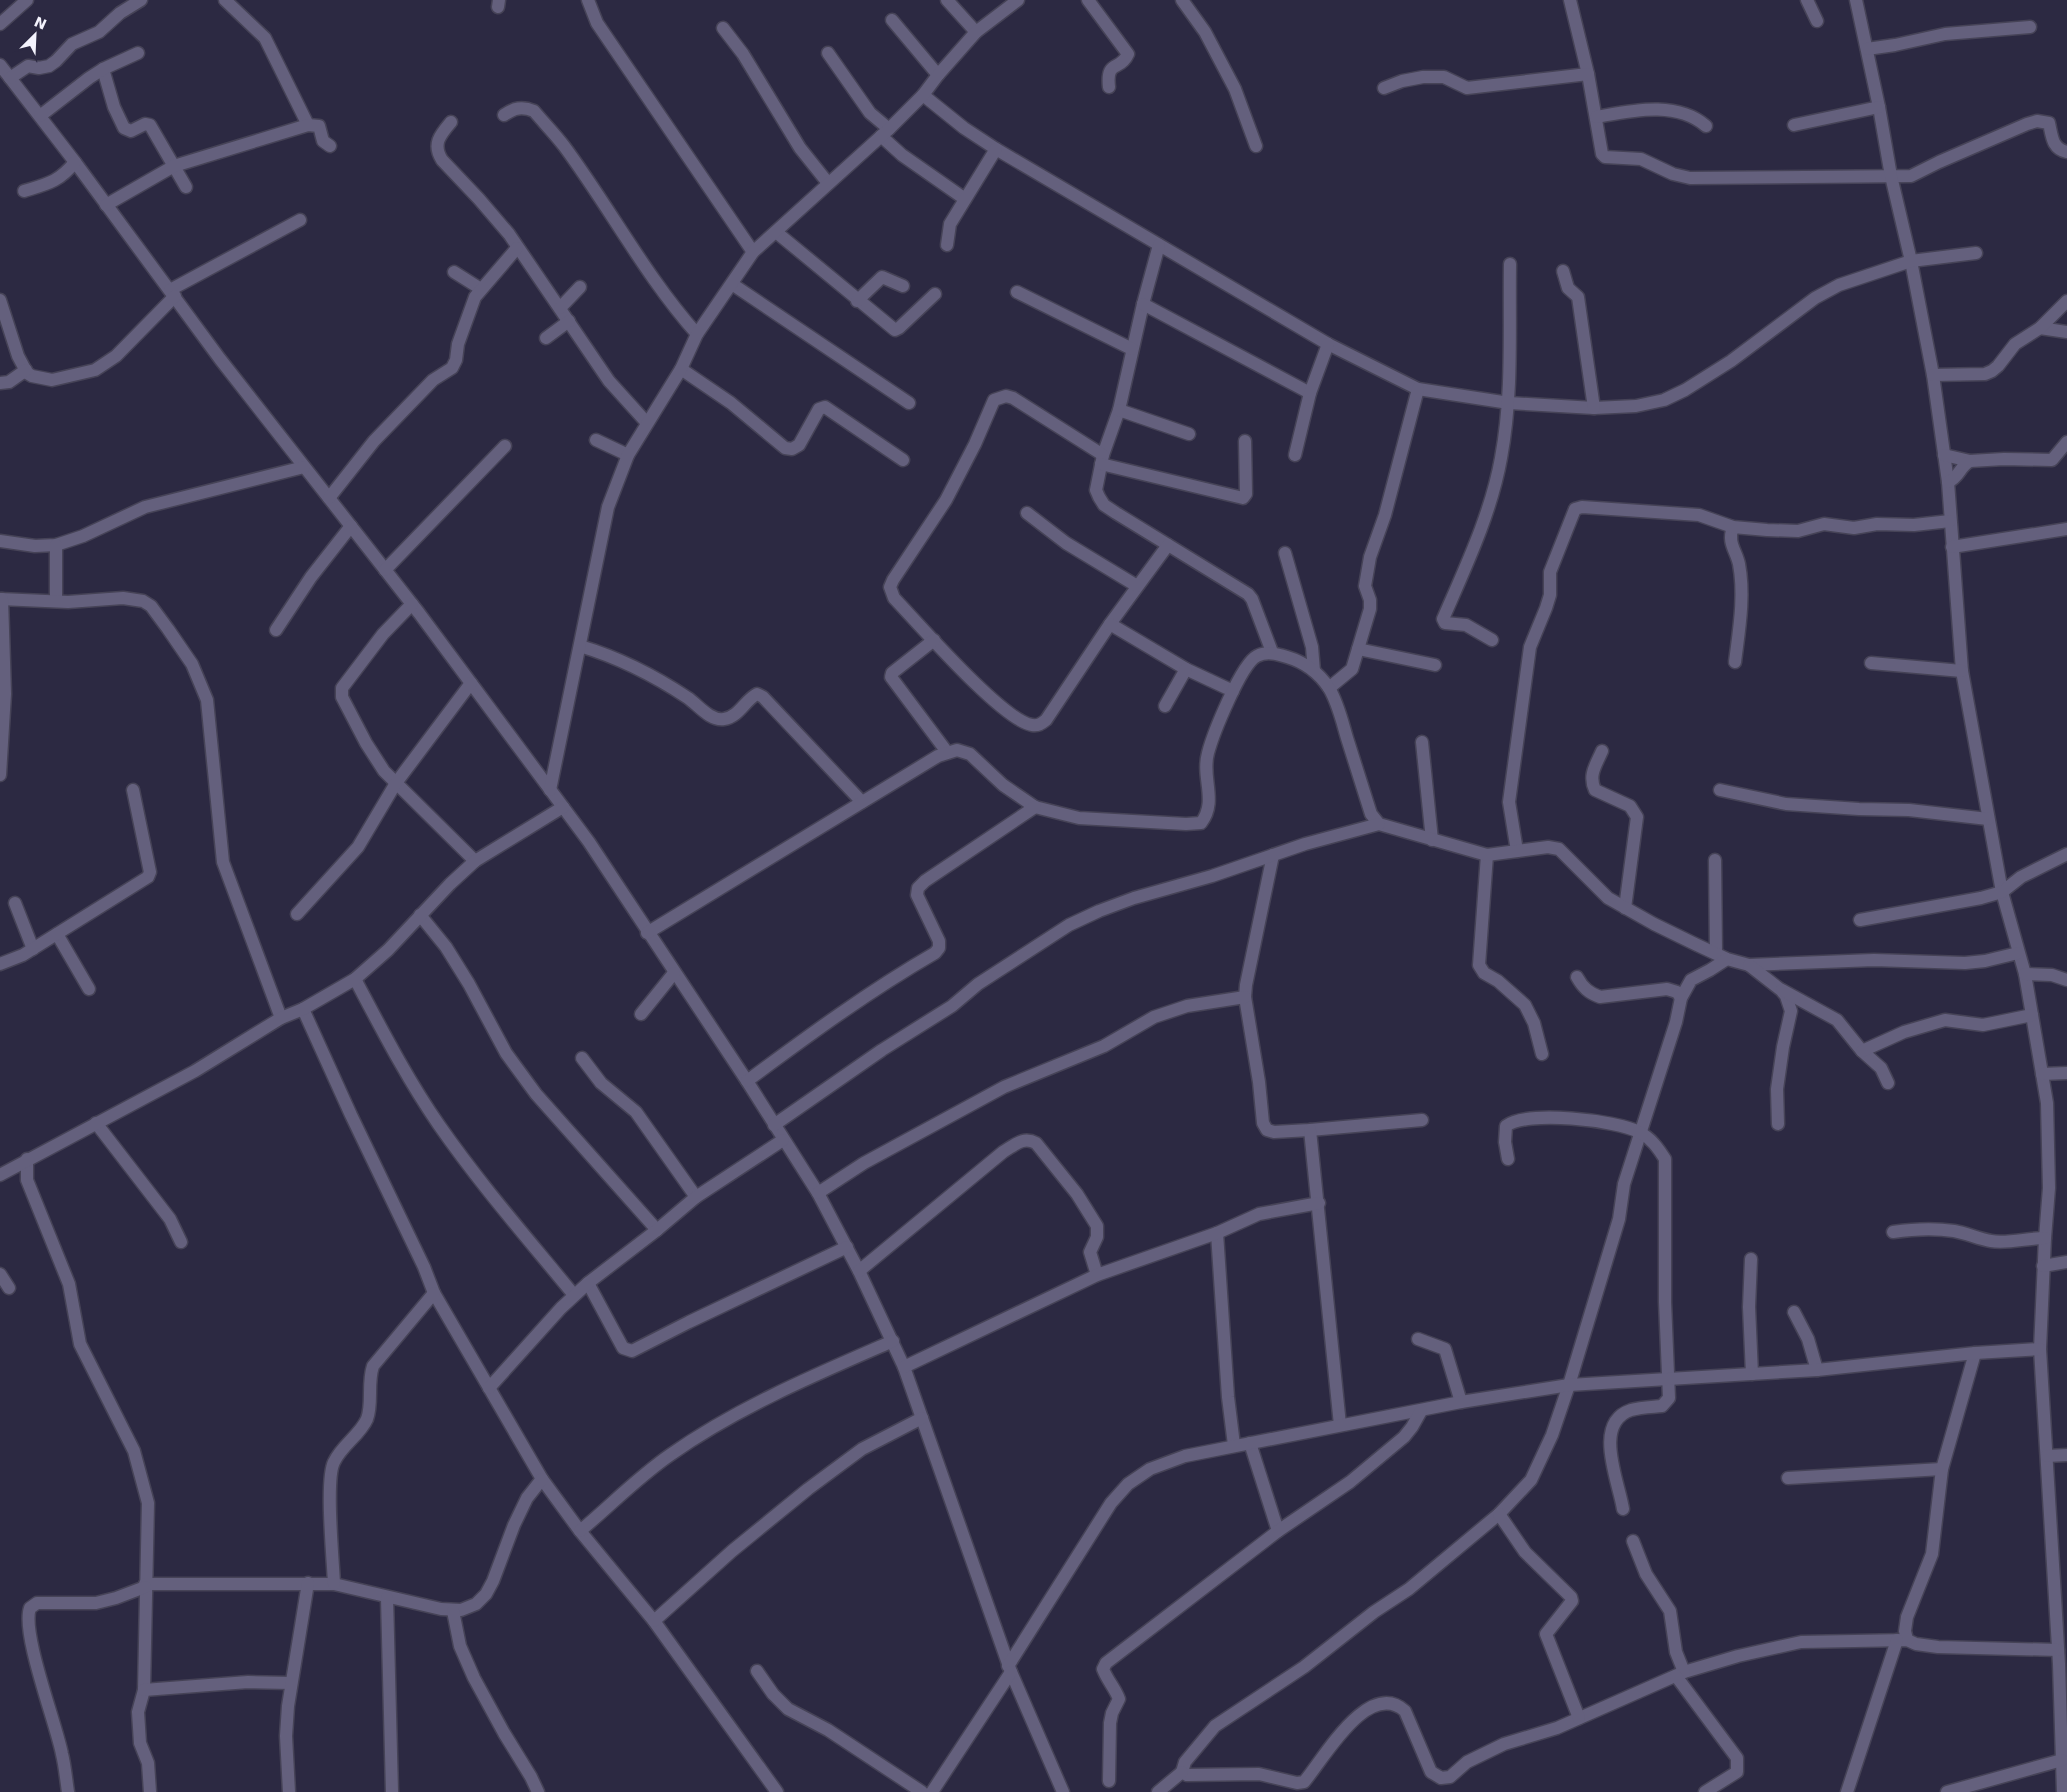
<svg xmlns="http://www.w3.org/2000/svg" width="2067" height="1792" font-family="'DejaVu Sans',sans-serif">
<rect width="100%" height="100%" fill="#2c2942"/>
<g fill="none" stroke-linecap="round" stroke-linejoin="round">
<g stroke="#464357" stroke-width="15">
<g id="minor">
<polyline points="225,0 265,38 308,125"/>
<polyline points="588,0 597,23 753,252"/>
<polyline points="947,0 976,32"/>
<path d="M1088 0 1128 54C1120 72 1106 59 1109 87"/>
<polyline points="1182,0 1205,32 1235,89 1256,146"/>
<path d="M1570 0 1588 74 1602 154 1605 157 1641 159 1673 174 1690 178 1911 176 1939 162 2027 124 2037 121 2049 123C2052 136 2052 149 2067 152"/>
<polyline points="1807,0 1817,21"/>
<polyline points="1856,0 1879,107 1891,176 1911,261 1933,375 1948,482 1962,671 2002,892 2025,974 2047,1103 2049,1188 2045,1238 2040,1349 2059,1664 2063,1792"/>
<polyline points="498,7 499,0"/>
<polyline points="892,20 938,75"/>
<polyline points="0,24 27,0"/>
<polyline points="723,28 743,54 800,148 828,183"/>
<polyline points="1867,49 1895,45 1945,34 2030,27"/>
<polyline points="828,53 870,113 889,129"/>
<polyline points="0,65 75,162 220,359 419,613 589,842 747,1081 818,1193 859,1271 904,1367 1011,1672 1063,1792"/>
<polyline points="103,69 114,107 124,128 131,131 145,124 150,125 186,187"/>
<polyline points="10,78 28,66 39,68 49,66 56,61 72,44 99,32 120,13 141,0"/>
<polyline points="1384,88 1402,81 1423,77 1444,77 1467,88 1588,74"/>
<polyline points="923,95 964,128 996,149 1328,344 1418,389 1509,403 1594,408 1636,406 1664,400 1685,390 1731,361 1815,298 1839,285 1911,261 1976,253"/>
<path d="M504 115C514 108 522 106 534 111 544 123 555 134 564 146 610 208 646 277 697 334"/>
<polyline points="40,116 89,78 103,69 138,53"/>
<path d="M1596 117C1631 111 1676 100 1706 126"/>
<path d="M451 122C440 135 432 144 442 160L479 199 509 234 609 381 647 423"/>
<polyline points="1794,125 1879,107"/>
<polyline points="881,136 902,155 965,199"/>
<path d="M24 191C47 184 59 182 75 162"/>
<polyline points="106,205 174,166 308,125 319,126 323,141 330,146"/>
<polyline points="776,232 895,330 899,328 935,294"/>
<polyline points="947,245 950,224 996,149"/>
<polyline points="1159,245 1143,304 1119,410 1103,455 1096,490 1099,497 1104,505 1116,513 1248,594 1252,599 1272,652"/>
<polyline points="1563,271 1568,288 1578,297 1594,408"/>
<polyline points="454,272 481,289"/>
<polyline points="732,284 909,403"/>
<polyline points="170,290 300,220"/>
<polyline points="1017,292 1132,349"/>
<polyline points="0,300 18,356 27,373 32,376 52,380 95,370 116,356 175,296"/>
<polyline points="857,301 882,277 903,286"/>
<polyline points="1143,304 1310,393"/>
<polyline points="560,308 580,287"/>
<polyline points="2040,328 2067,332"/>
<polyline points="546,338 569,321"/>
<polyline points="681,369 731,403 785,448 792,449 799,445 819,409 825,407 903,460"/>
<polyline points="1933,375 1985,374 1992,371 1998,366 2015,344 2040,328 2067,301"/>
<polyline points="0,383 9,382 26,370"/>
<polyline points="1119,410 1189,434"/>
<polyline points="596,440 628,455"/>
<path d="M1103 455 1013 398 1006 396 994 400 975 444 946 500 893 580 890 587 894 598C918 623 1003 721 1032 725 1038 726 1041 724 1046 720L1110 624 1168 545"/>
<polyline points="1295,455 1310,393 1328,344"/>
<polyline points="1944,455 1970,461 2004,459 2052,460 2067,442"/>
<polyline points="1101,464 1243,498 1246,494 1245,441"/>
<path d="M1948 482C1959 478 1960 466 1970 461"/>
<polyline points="329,498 374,441 433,380 452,368 456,360 458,344 475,297 517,248"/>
<polyline points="1027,513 1066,543 1137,586"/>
<path d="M1733 527C1727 543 1736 550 1739 564 1745 596 1739 630 1735 662"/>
<polyline points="0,541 35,546 56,545 83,536 145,507 304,467"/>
<polyline points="56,545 56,601"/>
<polyline points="1952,547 2067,529"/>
<polyline points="1285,553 1312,647 1314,671"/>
<polyline points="385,570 505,446"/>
<polyline points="0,599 68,602 123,598 143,601 151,606 168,629 192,664 207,700 223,862 281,1018"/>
<polyline points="412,604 383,634 342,688 342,697 366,743 384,771 475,861"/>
<polyline points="1110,624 1186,669 1233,691"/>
<polyline points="276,630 311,577 351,526"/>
<polyline points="934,640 892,673 891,677 947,752"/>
<path d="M1492 640 1466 625 1445 623 1443 619C1465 568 1491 514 1501 458 1513 394 1509 329 1510 264"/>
<path d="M580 646C617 657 655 676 688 698 698 705 710 721 724 719 739 717 745 700 757 694L763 697 862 802"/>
<polyline points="1358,649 1435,665"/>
<polyline points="1871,663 1962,671"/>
<polyline points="1329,688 1352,669 1370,609 1370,600 1365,586 1370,557 1385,515 1418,389"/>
<polyline points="1165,706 1186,669"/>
<polyline points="1422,742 1432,840"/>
<path d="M1602 751C1596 765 1588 775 1595 790L1630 806 1637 817 1625 908"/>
<polyline points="0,775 5,694 2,599"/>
<polyline points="550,790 608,507 628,455 681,369 697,334 753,252 889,129 923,95 938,75 976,32 1018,0"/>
<polyline points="1720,790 1786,804 1859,809 1909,810 1988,819"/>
<polyline points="1517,851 1509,802 1530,647 1546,608 1550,595 1550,572 1575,509 1582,507 1699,515 1733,527 1767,530 1798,531 1824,524 1854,528 1877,524 1914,525 1950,521"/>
<polyline points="1273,855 1246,985 1245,997 1259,1082 1263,1123 1267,1130 1274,1132 1310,1130 1422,1120"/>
<polyline points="1487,855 1479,965 1484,973 1498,981 1525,1005 1534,1023 1542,1054"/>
<polyline points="1715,860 1716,953"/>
<polyline points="15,903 33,949"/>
<polyline points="297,914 358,847 396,783 471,683"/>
<polyline points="420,915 446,947 469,984 506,1053 536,1094 657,1230"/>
<polyline points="1860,920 1981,898 2002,892 2021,877 2067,854"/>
<path d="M647 933 938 756 957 750 970 754 1003 785 1035 807 1079 818 1186 824 1201 823C1218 801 1201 778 1208 753 1213 734 1241 664 1257 656 1267 651 1277 654 1287 657 1304 662 1319 673 1329 688 1338 703 1342 721 1347 738 1355 763 1363 789 1371 814L1379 824 1487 855 1548 847 1559 849 1608 898 1654 924 1695 944 1727 959 1749 965 1874 960 1965 963 1985 961 2018 953"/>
<polyline points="57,934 89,989"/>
<path d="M1727 959 1710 970 1691 980 1681 998 1676 1022 1624 1184 1619 1219 1569 1385 1552 1435 1531 1480 1499 1514 1409 1589 1374 1612 1304 1667 1215 1726 1185 1762 1182 1772 1187 1775 1259 1774 1297 1783 1304 1782C1323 1760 1368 1678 1405 1711L1431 1772 1441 1778 1450 1777 1467 1762 1504 1744 1557 1728 1684 1672 1738 1656 1801 1642 1907 1640 1916 1644 1938 1647 2058 1650"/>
<polyline points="0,964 23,955 148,877 150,872 133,790"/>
<polyline points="1749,965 1781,990 1786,996 1791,1011 1783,1047 1777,1089 1778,1124"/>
<polyline points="2025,974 2052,975 2067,980"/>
<path d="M1577 977C1583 988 1589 993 1600 997L1667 989 1677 992 1681 998"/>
<path d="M355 979C381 1028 407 1079 439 1125 480 1184 528 1239 574 1295"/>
<polyline points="1782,990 1837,1020 1862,1051 1881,1068 1888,1083"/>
<polyline points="303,1009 351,1115 424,1267 434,1293 542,1479 580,1531 654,1621 777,1792"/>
<polyline points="641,1014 674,973"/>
<polyline points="1862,1051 1904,1032 1945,1020 1983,1025 2032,1015"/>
<polyline points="582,1058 601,1083 636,1112 696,1197"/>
<polyline points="2042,1074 2067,1073"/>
<path d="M747 1081C808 1036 869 991 935 953L939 948V941L917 895 918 888 925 881 1035 807"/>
<polyline points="96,1123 170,1219 181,1242"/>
<polyline points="774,1125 882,1050 952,1006 978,984 1069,925 1099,911 1134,898 1212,876 1305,844 1379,824"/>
<polyline points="1310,1130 1340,1425"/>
<polyline points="27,1159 27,1180 69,1284 80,1344 134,1451 148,1503 144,1690 138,1712 140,1743 148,1763 150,1792"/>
<path d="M1508 1159 1505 1142 1506 1126C1527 1110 1615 1120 1639 1132 1651 1138 1658 1148 1665 1159V1302L1669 1398 1662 1406C1652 1407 1641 1407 1631 1410 1592 1423 1619 1482 1623 1509"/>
<polyline points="0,1175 195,1071 281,1018 303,1009 355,979 388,950 450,884 475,861 563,807"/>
<polyline points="818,1193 864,1163 1004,1087 1104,1046 1154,1017 1187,1006 1245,997"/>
<path d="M1893 1232C1914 1229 1933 1228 1954 1231 1966 1233 1979 1239 1991 1241 2007 1244 2028 1238 2045 1238"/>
<polyline points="1217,1233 1228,1397 1234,1445"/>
<polyline points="1751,1259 1749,1307 1752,1374"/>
<polyline points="2043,1266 2067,1262"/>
<path d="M859 1271 1003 1152C1015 1145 1023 1136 1036 1143L1077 1194 1097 1226V1237L1090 1252 1097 1275"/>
<polyline points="0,1274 9,1288"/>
<polyline points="588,1283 623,1348 632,1351 689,1322 847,1247"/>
<polyline points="1794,1312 1808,1339 1817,1370"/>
<polyline points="1418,1339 1445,1349 1461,1402"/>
<polyline points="904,1367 1097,1275 1217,1233 1259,1214 1319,1203"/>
<polyline points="489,1388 561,1308 588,1283 657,1230 696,1197 783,1140"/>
<polyline points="1250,1443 1278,1531"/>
<polyline points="2047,1456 2067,1455"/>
<polyline points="1788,1478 1942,1469"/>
<polyline points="1499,1514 1525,1552 1571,1597 1572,1601 1546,1634 1579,1718"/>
<path d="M580 1531C610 1506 638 1477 670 1455 738 1407 817 1374 893 1341"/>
<polyline points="1633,1541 1646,1574 1670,1611 1676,1652 1684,1672"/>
<polyline points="145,1584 334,1584 441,1609 461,1610 476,1604 486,1594 493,1581 514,1525 527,1498 542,1479"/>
<path d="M334 1584C333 1559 325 1480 334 1462 342 1445 360 1435 367 1419 373 1403 367 1384 373 1366L434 1293"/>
<polyline points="387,1598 392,1792"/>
<polyline points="453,1611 460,1646 474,1678 504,1733 531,1777 538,1792"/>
<polyline points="654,1621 732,1551 808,1489 862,1449 922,1418"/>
<polyline points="1907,1640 1905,1631 1907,1617 1932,1554 1942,1469 1975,1353"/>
<polyline points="1008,1666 1111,1503 1128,1484 1150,1469 1185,1456 1461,1402 1569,1385 1817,1370 1975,1353 2040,1349"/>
<polyline points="757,1671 773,1694 788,1709 828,1730 922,1792"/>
<polyline points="1676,1676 1737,1758 1737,1772 1705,1792"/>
<polyline points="144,1690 248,1682 291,1683"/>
<path d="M1109 1781 1110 1723 1112 1713 1119 1699C1115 1688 1107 1680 1103 1669L1106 1663 1278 1531 1350 1482 1404 1437 1412 1427 1421 1411"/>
<path d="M68 1792C66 1779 65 1766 62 1754 56 1723 21 1633 30 1608L37 1603H96L116 1598 145 1587"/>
<polyline points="289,1792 286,1736 288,1706 308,1583"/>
<polyline points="932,1792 1011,1672"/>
<polyline points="1158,1792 1182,1772"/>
<polyline points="1847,1792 1897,1640"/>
<polyline points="1947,1792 2062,1760"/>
</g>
</g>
<use href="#minor" stroke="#64607d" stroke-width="12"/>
</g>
<g transform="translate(35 35) rotate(24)" stroke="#2c2942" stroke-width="4" paint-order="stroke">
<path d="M0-4L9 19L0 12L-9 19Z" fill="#f4f3fd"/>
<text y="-8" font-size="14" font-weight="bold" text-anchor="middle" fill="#f4f3fd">N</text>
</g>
</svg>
